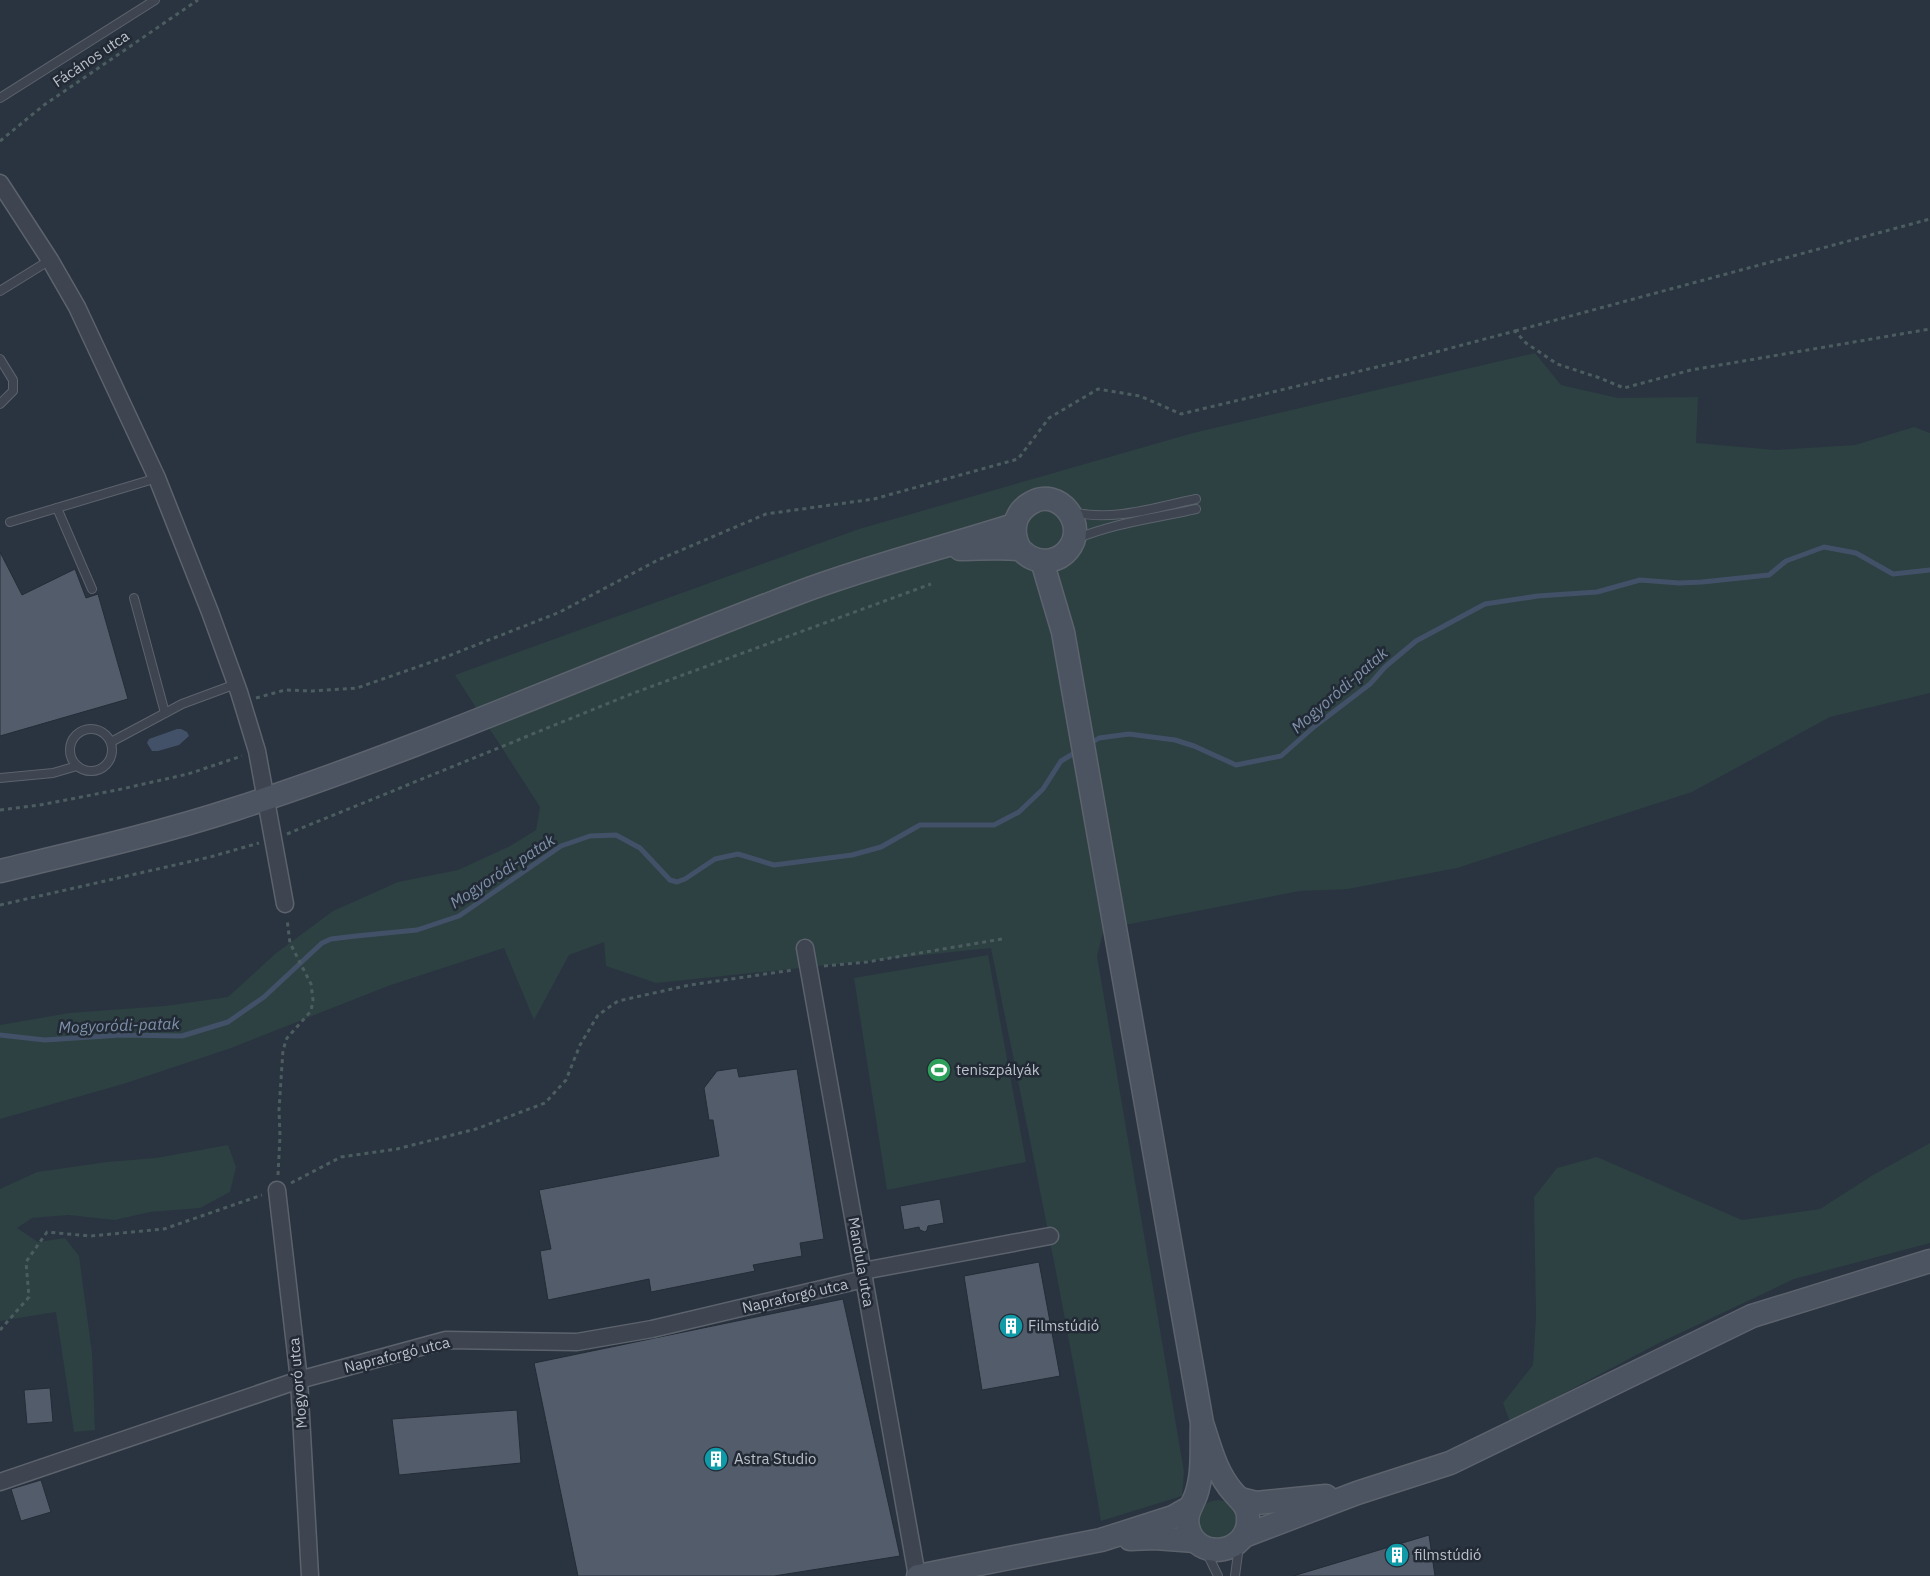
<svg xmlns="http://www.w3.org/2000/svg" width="1930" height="1576" font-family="'IBM Plex Sans',sans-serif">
<rect width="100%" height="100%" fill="#2a3340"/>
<g fill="#2d4042">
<path d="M1535 353 1561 385 1618 398 1698 397 1696 443 1776 450 1855 445 1914 427 1930 433V693L1830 717 1692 792 1457 868 1348 889 1300 891 1104 929 1097 956 1184 1472 1182 1496 1101 1521C1069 1329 1030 1139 991 948L656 983 606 966 604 942 569 955 534 1020 504 948 388 986 231 1048 123 1084 0 1119V1025L69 1013 165 1006 228 997 275 954 333 911 398 882 458 870 510 846 536 830 540 807 455 675 859 529 1193 433Z"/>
<polygon points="988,955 1026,1162 887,1190 854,978"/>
<polygon points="1930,1143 1930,1243 1794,1279 1657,1344 1510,1422 1503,1403 1533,1365 1536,1318 1534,1197 1557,1168 1597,1157 1742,1220 1820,1209 1873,1175"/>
<polygon points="228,1145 236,1167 230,1192 200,1208 150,1212 115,1220 68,1215 32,1218 17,1228 38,1242 65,1238 79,1256 92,1353 95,1430 74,1432 56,1312 0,1321 0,1189 37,1172 107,1162 156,1158"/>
<circle cx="1218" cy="1520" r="20"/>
</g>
<polygon fill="#425167" points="177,729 181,729 187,732 189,736 179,745 158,751 152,751 147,743 149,739"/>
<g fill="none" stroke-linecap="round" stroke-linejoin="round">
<g stroke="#425167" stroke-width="5">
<polyline points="1088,745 1099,738 1129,734 1175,740 1194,746 1236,765 1281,756 1315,726 1370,684 1385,667 1416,641 1485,604 1538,596 1597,592 1640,580 1679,583 1702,582 1769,575 1786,561 1824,547 1856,553 1893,574 1930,570"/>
<polyline points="0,1035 45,1040 121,1035 182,1036 228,1022 264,997 322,943 331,939 356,936 417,930 459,916 561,846 590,836 616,835 640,848 670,880 677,882 685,879 715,859 738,854 774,865 852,855 881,847 920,825 994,825 1019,812 1043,789 1061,761 1078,751"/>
</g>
</g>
<g fill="#535c6a" stroke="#242c37">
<polygon points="0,552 22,595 75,569 86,598 98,594 128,699 0,736"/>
<polygon points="737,1068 739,1077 797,1069 824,1239 800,1243 802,1256 753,1265 755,1271 651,1292 649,1279 548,1300 540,1251 551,1249 539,1190 719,1156 713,1120 709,1120 704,1088 717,1071"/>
<polygon points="940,1199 944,1223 928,1226 927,1230 925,1232 920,1230 919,1227 904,1230 900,1206"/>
<polygon points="1039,1262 1060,1376 982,1390 964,1276"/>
<polygon points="843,1299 900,1556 774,1576 578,1576 534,1363"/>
<polygon points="50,1388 53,1422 27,1424 24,1390"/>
<polygon points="517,1410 521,1463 399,1475 392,1419"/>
<polygon points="41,1480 51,1512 21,1521 11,1489"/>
<polygon points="1429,1535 1435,1576 1293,1576"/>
</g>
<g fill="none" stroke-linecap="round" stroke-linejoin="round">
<g stroke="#5c636d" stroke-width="10">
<g id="service">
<polyline points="0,98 155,0"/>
<polyline points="0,291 50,260"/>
<polyline points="0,359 13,380 13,391 0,404"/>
<polyline points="57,508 92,589"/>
<path d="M1073 512C1113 522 1157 507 1196 499"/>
<polyline points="10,522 157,478"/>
<path d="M1076 539C1114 523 1156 518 1196 509"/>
<polyline points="134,598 165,713"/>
<circle cx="91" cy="750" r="21"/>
<polyline points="111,742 182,704 236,684"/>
<polyline points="0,778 53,773 77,766"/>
<polyline points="1206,1551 1218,1576"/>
<polyline points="1235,1576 1239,1546"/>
</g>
</g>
<g stroke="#5c636d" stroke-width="19">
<g id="minor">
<polyline points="0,183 50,260 77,307 157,478 210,612 239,692 257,751 285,904"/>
<polyline points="805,948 917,1576"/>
<polyline points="277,1190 299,1380 310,1576"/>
<polyline points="863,1271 1050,1236"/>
<polyline points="0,1482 299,1380 446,1340 577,1342 652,1329 864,1279"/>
</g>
</g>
<g stroke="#5c636d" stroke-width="25">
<g id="secondary">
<path d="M960 549C978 549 999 547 1018 549 1022 550 1026 555 1030 557 1043 564 1059 561 1068 550 1089 525 1059 486 1031 503 1013 513 1011 533 1020 549"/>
<path d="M1042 561 1063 632 1202 1423C1210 1447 1216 1473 1233 1492 1240 1500 1248 1506 1248 1517 1251 1554 1196 1563 1188 1527 1185 1514 1192 1506 1196 1495 1204 1472 1201 1447 1202 1423"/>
<path d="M0 871C79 852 158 834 235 809 426 747 610 664 798 593 869 566 942 548 1014 525"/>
<polyline points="1240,1499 1256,1503 1326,1496"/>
<polyline points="1244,1536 1357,1493 1450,1463 1752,1316 1930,1261"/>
<polyline points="1130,1539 1155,1538 1195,1541"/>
<polyline points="918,1576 1101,1540 1173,1517 1189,1508"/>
</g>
</g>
<g stroke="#4c5d60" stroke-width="3" stroke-dasharray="4 4" stroke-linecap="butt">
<polyline points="0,141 44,105 198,0"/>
<polyline points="1515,331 1930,219"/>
<polyline points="256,698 285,690 313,691 357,688 443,658 560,612 658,560 766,514 874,499 1018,459 1049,418 1098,389 1140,396 1181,414 1406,360 1515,331 1526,343 1557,364 1597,377 1624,388 1691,370 1930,329"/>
<polyline points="0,810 40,805 117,790 188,774 242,756"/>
<polyline points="287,834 631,694 931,584"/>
<polyline points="0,905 210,857 259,843"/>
<polyline points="824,966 867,962 1002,939"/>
<polyline points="278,1175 280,1136 279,1110 283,1050 287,1038 311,1011 313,1000 311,984 290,943 287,919"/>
<polyline points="291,1183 341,1157 397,1149 476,1129 545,1103 566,1080 580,1045 598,1015 618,1001 690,985 793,970"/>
<polyline points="0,1330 29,1297 26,1262 47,1232 90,1236 164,1229 262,1195"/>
</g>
<use href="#service" stroke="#3e4550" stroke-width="8"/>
<use href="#minor" stroke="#3e4550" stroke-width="16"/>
<use href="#secondary" stroke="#4c5462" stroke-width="22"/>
</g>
<defs>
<g id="stadium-disc" transform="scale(1.25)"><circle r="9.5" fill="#2e9e5b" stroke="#222a35"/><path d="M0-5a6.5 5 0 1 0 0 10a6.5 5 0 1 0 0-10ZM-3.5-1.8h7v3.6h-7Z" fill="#fff"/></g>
<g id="building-disc" transform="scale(1.25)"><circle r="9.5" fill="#0f9aa8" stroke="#222a35"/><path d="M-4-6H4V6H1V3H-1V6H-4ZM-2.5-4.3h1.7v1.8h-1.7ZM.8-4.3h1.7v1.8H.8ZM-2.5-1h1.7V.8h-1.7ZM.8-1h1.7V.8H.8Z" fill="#fff"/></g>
</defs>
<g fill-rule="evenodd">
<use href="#stadium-disc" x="939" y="1070"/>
<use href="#building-disc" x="1011" y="1326"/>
<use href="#building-disc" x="716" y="1459"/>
<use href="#building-disc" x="1397" y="1555"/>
</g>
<g text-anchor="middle" stroke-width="5" stroke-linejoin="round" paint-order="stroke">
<g font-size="15" fill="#bbc0ca" stroke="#222a35">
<text transform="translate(91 59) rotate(-34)" y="5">Fácános utca</text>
<text transform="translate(861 1262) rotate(80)" y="5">Mandula utca</text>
<text transform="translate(795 1296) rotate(-13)" y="5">Napraforgó utca</text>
<text transform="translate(397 1355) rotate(-14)" y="5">Napraforgó utca</text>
<text transform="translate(298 1383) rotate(-95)" y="5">Mogyoró utca</text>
</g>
<g font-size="15" fill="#bbc0ca" stroke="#222a35" text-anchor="start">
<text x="956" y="1075">teniszpályák</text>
<text x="1028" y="1331">Filmstúdió</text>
<text x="734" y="1464">Astra Studio</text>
<text x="1414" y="1560">filmstúdió</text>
</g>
<g font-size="16" font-style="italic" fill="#7f91aa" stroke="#222a35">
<text transform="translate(1339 690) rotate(-41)" y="6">Mogyoródi-patak</text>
<text transform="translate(502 871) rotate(-33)" y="6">Mogyoródi-patak</text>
<text transform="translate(119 1025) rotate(-2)" y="6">Mogyoródi-patak</text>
</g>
</g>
</svg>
